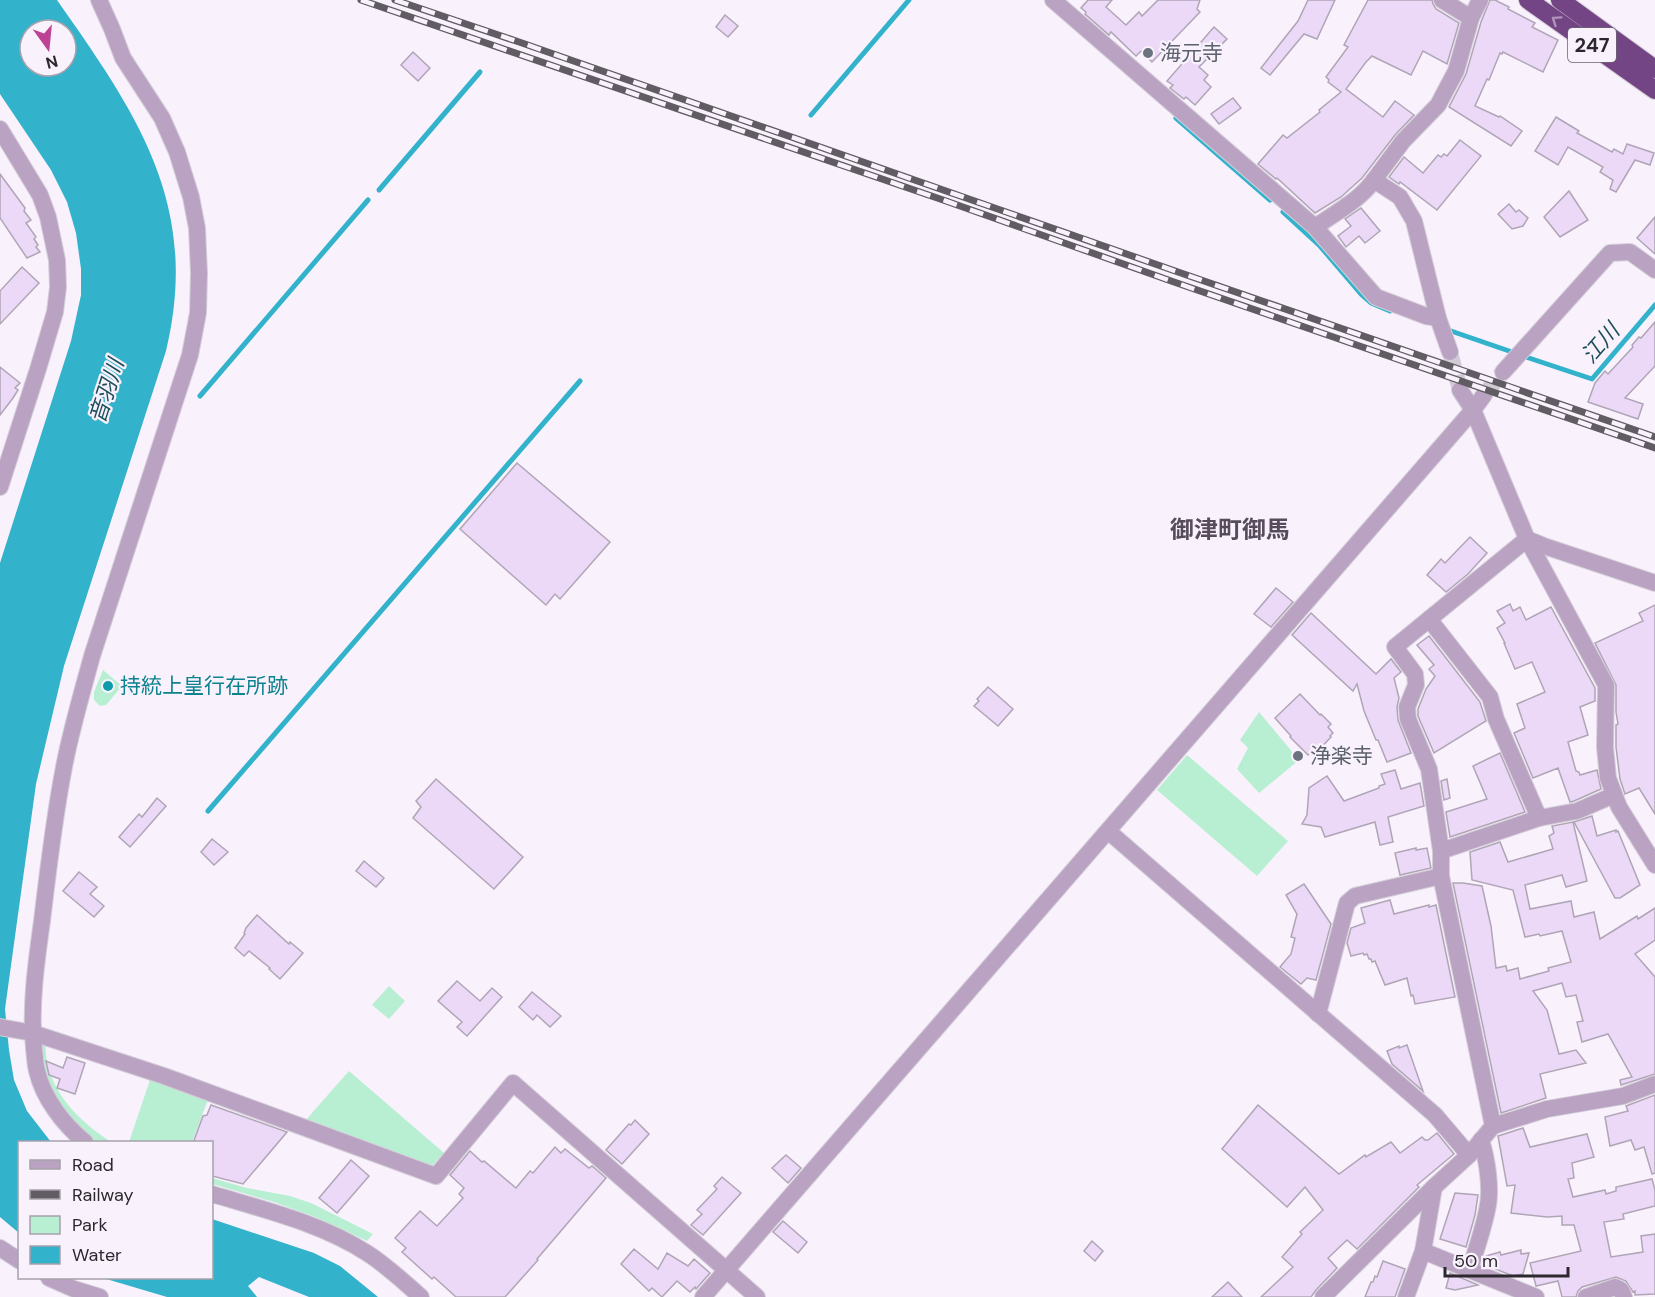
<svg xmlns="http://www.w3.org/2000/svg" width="1655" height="1297" font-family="'DM Sans','Noto Sans JP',sans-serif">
<rect width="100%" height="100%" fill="#f9f2fd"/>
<g fill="#b8efd2">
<polygon points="103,670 122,686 106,705 100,706 94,700 94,692"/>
<polygon points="1259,712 1299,760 1259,793 1237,769 1248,748 1240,740"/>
<polygon points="1187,755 1288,841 1257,876 1157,790"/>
<polygon points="389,986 405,1001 389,1019 372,1005"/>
<path d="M41 1041 45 1042C46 1051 46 1061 49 1070 60 1103 83 1123 111 1142 107 1142 101 1143 97 1142 78 1134 49 1090 44 1070 41 1061 42 1050 41 1041Z"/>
<polygon points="349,1071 444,1153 431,1167 304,1122"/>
<polygon points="151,1077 209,1097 192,1142 129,1142"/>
<polygon points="212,1178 247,1188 290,1196 311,1203 373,1234 367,1241 315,1217 274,1202 212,1184"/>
</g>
<g fill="#33b2cc" fill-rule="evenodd">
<path d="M0 0H57C137 114 201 205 166 351L64 666 36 784 5 1009 9 1050 14 1080 27 1111 51 1142H20L19 1233 0 1217V563L71 341 81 295V269L76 233 67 202 51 170 0 94ZM30 30H66V66H30Z"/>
<polygon points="212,1219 314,1253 340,1266 378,1297 309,1297 259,1277 248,1286 257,1297 167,1297 103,1278 212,1278"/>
</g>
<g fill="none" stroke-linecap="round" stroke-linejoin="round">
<g stroke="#33b2cc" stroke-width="5">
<polyline points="811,115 909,0"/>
<polyline points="1176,118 1270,200"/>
<polyline points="379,190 480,72"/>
<polyline points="1283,212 1320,246 1362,295 1371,303 1390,311"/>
<polyline points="1451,331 1512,352"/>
<polyline points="1526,357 1592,379 1655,305"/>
<polyline points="200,396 368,200"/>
<polyline points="208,811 580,381"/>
</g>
</g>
<g fill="#ecd9f7" stroke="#b0a5b6" stroke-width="1.5">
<polygon points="1088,0 1112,0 1106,7 1126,25 1139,12 1142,16 1158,0 1200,0 1197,9 1200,12 1152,62 1141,51 1136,56 1111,32 1109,35 1085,14 1086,12 1081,8"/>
<polygon points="1308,0 1335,0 1317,39 1304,34 1270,75 1261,68 1298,21"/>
<polygon points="1368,0 1432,0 1433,4 1436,9 1459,23 1447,64 1423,51 1411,75 1372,56 1366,62 1346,89 1383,117 1395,101 1414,115 1395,135 1362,178 1341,197 1315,213 1277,178 1276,179 1258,164 1283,135 1287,138 1320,112 1319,110 1341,92 1328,82 1329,80 1326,77 1348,47 1344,45"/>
<polygon points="1490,0 1495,0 1509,7 1508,9 1535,23 1532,27 1558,40 1543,72 1503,52 1502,54 1500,53 1489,80 1487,79 1475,106 1499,117 1500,116 1522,131 1511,146 1449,107 1466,74 1481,22"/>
<polygon points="725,15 738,26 728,37 716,27"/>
<polygon points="1214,27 1227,39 1199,67 1208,75 1204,80 1211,87 1195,105 1186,97 1184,99 1170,88 1173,85 1167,81"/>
<polygon points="413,52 430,68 418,81 401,65"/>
<polygon points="1233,98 1241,108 1219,124 1211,114"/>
<polygon points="1556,117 1579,131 1577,133 1612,152 1614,149 1623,154 1627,144 1654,153 1650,165 1635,160 1616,192 1610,189 1613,180 1600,172 1603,167 1568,147 1558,165 1535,151"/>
<polygon points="1460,140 1481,156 1437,210 1400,182 1399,184 1389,177 1404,157 1423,173 1438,155 1441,157 1444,154 1447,156"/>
<polygon points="0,174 25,208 24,211 31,220 26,223 36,237 34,239 38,245 36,247 40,252 27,258 0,218"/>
<polygon points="1569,191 1588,220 1560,237 1544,217"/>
<polygon points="1509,204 1516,212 1519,210 1528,218 1523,226 1512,229 1498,214"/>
<polygon points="1361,208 1380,231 1365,243 1359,236 1346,247 1338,236 1351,226 1345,219"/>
<polygon points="1655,217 1655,254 1637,238"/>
<polygon points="22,267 39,283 0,324 0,291"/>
<polygon points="1655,322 1655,366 1625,398 1643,404 1638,419 1588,402 1595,383 1605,371 1608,374 1633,347 1632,345 1639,337 1641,338"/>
<polygon points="0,367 20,383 15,388 18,390 13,398 0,415"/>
<polygon points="517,463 610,542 560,599 555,594 546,605 460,529"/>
<polygon points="1470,537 1487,553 1468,574 1446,592 1427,575 1441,559 1445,563"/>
<polygon points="1276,588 1293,602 1271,627 1254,614"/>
<polygon points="1510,604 1513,611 1520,607 1526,620 1551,607 1595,688 1595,701 1580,707 1588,735 1568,742 1576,771 1579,772 1580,775 1597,770 1601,789 1574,801 1570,802 1558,768 1533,778 1514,733 1525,728 1517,704 1545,692 1532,662 1515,669 1504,643 1505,643 1497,628 1505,623 1497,611"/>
<polygon points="1655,605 1655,814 1639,788 1625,794 1620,779 1616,747 1616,725 1618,724 1616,712 1616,685 1595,643 1643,621 1639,613"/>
<polygon points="1311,613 1376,674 1391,659 1401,672 1394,678 1399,698 1397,707 1398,720 1411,753 1387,762 1378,740 1376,740 1364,711 1357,684 1353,691 1292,635"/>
<polygon points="1429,636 1480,702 1486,721 1434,753 1418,716 1418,709 1426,689 1435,676 1429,669 1434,665 1417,645"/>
<polygon points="988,687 1013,709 998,726 974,706 979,701 977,699"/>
<polygon points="1300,694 1320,715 1321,714 1331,724 1328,727 1333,733 1330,736 1331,737 1314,755 1311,752 1308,755 1290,737 1291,736 1275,718"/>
<polygon points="1500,753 1525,812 1450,837 1446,812 1487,799 1473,766"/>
<polygon points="1395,770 1401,789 1420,783 1424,806 1388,817 1393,842 1380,845 1375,822 1325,837 1321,827 1302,824 1307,815 1309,788 1327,776 1344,801 1379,788 1379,786 1385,784 1381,774"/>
<polygon points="436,779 523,857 494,889 413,818 421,807 416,801"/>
<polygon points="1447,779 1450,798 1444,800 1441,781"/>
<polygon points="157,798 166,806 130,847 119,837 139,814 142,817"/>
<polygon points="1592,816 1597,836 1616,830 1616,832 1618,831 1640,885 1620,898 1615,898 1574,822"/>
<polygon points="1573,822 1587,881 1566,887 1562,875 1525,885 1530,909 1571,901 1574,917 1594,912 1600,939 1637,916 1638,919 1655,908 1655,940 1635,954 1655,977 1655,1074 1621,1085 1620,1080 1632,1077 1608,1034 1582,1042 1577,1022 1583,1021 1576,995 1566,997 1562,983 1533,991 1547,1010 1559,1054 1576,1050 1586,1063 1540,1074 1546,1098 1501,1113 1453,883 1463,883 1482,886 1491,926 1496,968 1506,966 1507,971 1518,968 1520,979 1549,971 1548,968 1571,962 1562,931 1540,936 1539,934 1525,937 1513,890 1472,880 1470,852 1500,842 1508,862 1553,849 1549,836 1554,833 1552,826"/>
<polygon points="212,839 228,852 214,865 201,852"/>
<polygon points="1416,848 1416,850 1427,848 1431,868 1400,875 1395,853"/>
<polygon points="364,861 384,878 376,887 356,871"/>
<polygon points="79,872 97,887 90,894 104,906 94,917 63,891"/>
<polygon points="1304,884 1331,924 1316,980 1307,978 1301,984 1280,967 1291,954 1295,938 1291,937 1297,914 1286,895"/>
<polygon points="1390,900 1394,914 1429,905 1429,907 1436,905 1455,997 1415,1004 1413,995 1411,996 1407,978 1385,985 1375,961 1372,962 1371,959 1369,959 1367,954 1364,955 1363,953 1351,956 1347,943 1351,928 1365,923 1361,908"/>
<polygon points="257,915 289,944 290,942 303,953 280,979 269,969 270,968 249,951 244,956 235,948 245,934 244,933 246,928"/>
<polygon points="457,981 480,1001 492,988 502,997 467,1036 457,1027 462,1022 438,1001"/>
<polygon points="532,992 561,1016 550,1027 537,1015 533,1020 519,1007"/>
<polygon points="1407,1045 1423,1091 1392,1064 1387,1051 1399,1046 1399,1048"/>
<polygon points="67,1057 85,1063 75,1094 57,1088 60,1079 49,1075 47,1066 46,1061 63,1068"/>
<polygon points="1655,1095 1655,1173 1652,1174 1644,1147 1635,1150 1631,1140 1610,1146 1605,1117 1628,1111 1626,1106"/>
<polygon points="211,1105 287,1132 243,1184 212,1176 212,1143 193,1143 203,1116 207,1115"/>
<polygon points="1258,1105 1339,1174 1365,1155 1366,1157 1391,1142 1400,1153 1422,1137 1425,1140 1428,1140 1437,1133 1454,1154 1417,1185 1419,1187 1357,1249 1347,1240 1328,1258 1337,1268 1316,1290 1311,1297 1261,1297 1293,1267 1282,1257 1302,1234 1300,1232 1323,1210 1305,1187 1287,1207 1222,1149"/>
<polygon points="635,1120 649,1134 622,1164 606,1150 629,1124 631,1125"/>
<polygon points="1523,1128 1530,1147 1587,1134 1594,1157 1572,1163 1574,1178 1568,1179 1573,1197 1605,1190 1606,1194 1616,1191 1616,1187 1652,1179 1655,1190 1655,1206 1623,1214 1624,1219 1604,1222 1611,1257 1643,1252 1641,1236 1655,1234 1655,1294 1635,1295 1635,1291 1633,1292 1626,1281 1616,1277 1582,1287 1578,1291 1576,1297 1562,1297 1558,1281 1536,1286 1530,1263 1581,1251 1574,1225 1562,1225 1562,1216 1547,1217 1511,1213 1515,1185 1507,1186 1498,1136"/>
<polygon points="555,1147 561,1153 565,1149 589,1168 592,1166 606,1178 537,1259 538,1260 505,1297 456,1297 434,1277 432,1279 402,1252 406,1248 395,1238 420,1211 437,1226 463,1198 459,1194 464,1188 450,1175 470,1151 482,1162 484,1161 516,1188 530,1171 533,1173"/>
<polygon points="786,1155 801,1168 788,1183 772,1168"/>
<polygon points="351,1160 369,1176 337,1213 319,1198"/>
<polygon points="722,1177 741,1193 703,1235 691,1225 702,1214 697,1210 717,1189 714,1186"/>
<polygon points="1455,1193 1478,1195 1475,1215 1466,1247 1440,1239"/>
<polygon points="783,1221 807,1242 798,1253 773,1232"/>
<polygon points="1092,1241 1103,1251 1095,1261 1084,1251"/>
<polygon points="634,1249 658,1269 667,1253 688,1266 694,1259 710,1273 696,1289 695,1287 690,1292 677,1281 662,1297 652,1288 649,1291 621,1264"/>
<polygon points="1521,1250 1521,1254 1529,1253 1523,1274 1513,1276 1488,1266 1486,1256 1500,1252 1501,1255"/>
<polygon points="1383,1261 1405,1269 1395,1297 1365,1297 1371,1282 1373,1282 1375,1276 1377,1277"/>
<polygon points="1450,1273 1478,1285 1455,1290 1446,1288"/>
<polygon points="1228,1282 1242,1297 1212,1297"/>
</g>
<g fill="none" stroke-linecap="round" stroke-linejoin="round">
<g stroke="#d0cad4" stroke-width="16" stroke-dasharray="16 8" stroke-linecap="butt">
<polyline points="1450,352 1460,390"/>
<polyline points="1484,395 1503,372"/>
</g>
<g stroke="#d4ced8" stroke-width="18">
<g id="street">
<polyline points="1053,0 1315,227 1376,297 1426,316 1438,318"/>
<polyline points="1442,0 1471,18"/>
<polyline points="0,129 40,195 48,217 57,260 58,287 55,312 38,369 0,487"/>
<path d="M1315 227C1335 213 1360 200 1374 180"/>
<polyline points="1450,352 1438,318 1414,221 1400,197 1374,180 1403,141 1438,105 1456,71 1471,18 1480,0"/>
<polyline points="1503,372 1610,253 1630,252 1655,270"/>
<polyline points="1460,390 1473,410 1527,539 1606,685 1605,747 1608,778 1619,807 1655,865"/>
<polyline points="1527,539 1544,546 1655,583"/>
<polyline points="1429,619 1490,697 1496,719 1539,818"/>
<polyline points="1108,831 1435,1115 1469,1155"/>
<polyline points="1441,851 1539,818 1577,811 1614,795"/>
<polyline points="1318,1014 1347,903 1355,896 1441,876"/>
<polyline points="0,1027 33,1033 164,1076 436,1176 513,1083 757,1297"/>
<polyline points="1493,1126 1441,876 1441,851 1429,769 1408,719 1407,707 1416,685 1415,674 1395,647 1527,539"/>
<path d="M85 1142C64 1125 43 1098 37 1071 35 1064 35 1056 34 1049 30 1006 36 964 42 921 48 870 54 818 64 767 71 730 82 693 92 656L190 355 198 313 199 273 197 228 191 197 177 152 162 118 123 58 112 29 99 0"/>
<path d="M212 1194C265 1210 320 1223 367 1253 386 1265 404 1282 421 1297"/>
<polyline points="0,1248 20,1261"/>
<polyline points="1423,1251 1536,1297"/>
<path d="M1470 1269C1476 1250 1483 1230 1487 1210 1492 1190 1487 1159 1481 1140"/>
<polyline points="49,1278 74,1289 100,1297"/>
<polyline points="703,1297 1473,410 1484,395"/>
<polyline points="1323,1297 1434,1187 1469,1155 1493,1126 1547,1109 1623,1096 1655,1084"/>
<polyline points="1406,1297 1423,1251 1434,1187"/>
<polyline points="1586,1297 1615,1287 1621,1290 1624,1297"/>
</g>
</g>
<g stroke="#d4ced8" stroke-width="20">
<g id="highway">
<polyline points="1528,0 1655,90"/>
<polyline points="1560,0 1655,69"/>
</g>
</g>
<use href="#street" stroke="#baa3c2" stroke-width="16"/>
<use href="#highway" stroke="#744585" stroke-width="18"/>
<g stroke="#615c63" stroke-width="7">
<g id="rail">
<polyline points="361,0 946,201 1174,282 1655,448"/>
<polyline points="395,0 522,43 1178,272 1655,437"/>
</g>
</g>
<use href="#rail" stroke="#f9f2fd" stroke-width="4.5" stroke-dasharray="14" stroke-linecap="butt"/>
</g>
<defs><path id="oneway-chevron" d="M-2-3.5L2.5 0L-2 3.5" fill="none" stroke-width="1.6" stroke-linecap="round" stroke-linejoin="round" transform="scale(1.5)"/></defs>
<use stroke="#b093bb" href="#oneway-chevron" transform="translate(1556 20) rotate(-145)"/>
<g fill="#6b7280" stroke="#f9f2fd" stroke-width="2">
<circle cx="1148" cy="53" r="6"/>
<circle cx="1298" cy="756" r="6"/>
</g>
<circle fill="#0f9aa8" stroke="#f9f2fd" stroke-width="2" cx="108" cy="686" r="6"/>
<g text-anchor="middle" stroke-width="4.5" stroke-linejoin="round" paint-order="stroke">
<rect fill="#f9f2fd" stroke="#6a656c" stroke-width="1.5" x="1568" y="28" width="48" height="34" rx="4.5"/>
<g font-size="20" font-weight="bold" fill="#2c282e">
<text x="1592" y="52">247</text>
</g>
<g font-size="21" fill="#5b616d" stroke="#f9f2fd" text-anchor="start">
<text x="1160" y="60">海元寺</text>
<text x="1310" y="763">浄楽寺</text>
</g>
<g font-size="21" fill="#0d838f" stroke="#f9f2fd" text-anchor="start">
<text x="120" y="693">持統上皇行在所跡</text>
</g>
<g font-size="22" font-style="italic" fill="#1a4e59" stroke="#f9f2fd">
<text transform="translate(1600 343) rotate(-49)" y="8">江川</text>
<text transform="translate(106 391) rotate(-72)" y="8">音羽川</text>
</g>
<g font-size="24" font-weight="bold" fill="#564c5b" stroke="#f9f2fd">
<text x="1230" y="538">御津町御馬</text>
</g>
</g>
<rect x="18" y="1141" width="195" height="138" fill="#f9f2fd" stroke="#a7a1aa" stroke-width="1.5"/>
<rect x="30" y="1160" width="30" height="9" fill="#baa3c2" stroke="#a7a1aa" stroke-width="1.5"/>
<text x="72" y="1171" font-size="18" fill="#2c282e">Road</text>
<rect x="30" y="1190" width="30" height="9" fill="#615c63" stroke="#a7a1aa" stroke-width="1.5"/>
<text x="72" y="1201" font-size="18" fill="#2c282e">Railway</text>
<rect x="30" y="1216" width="30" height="18" fill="#b8efd2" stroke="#a7a1aa" stroke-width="1.5"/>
<text x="72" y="1231" font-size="18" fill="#2c282e">Park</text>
<rect x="30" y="1246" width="30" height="18" fill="#33b2cc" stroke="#a7a1aa" stroke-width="1.5"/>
<text x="72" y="1261" font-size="18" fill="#2c282e">Water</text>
<g transform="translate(48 48) rotate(165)"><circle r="28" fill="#f9f2fd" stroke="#a7a1aa" stroke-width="1.5"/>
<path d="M0-4.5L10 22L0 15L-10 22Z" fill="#bd4294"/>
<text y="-9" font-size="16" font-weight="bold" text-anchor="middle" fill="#2c282e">N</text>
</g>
<path d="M1445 1267v9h123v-9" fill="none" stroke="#2c282e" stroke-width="3"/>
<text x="1454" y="1267" font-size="18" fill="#2c282e" stroke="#f9f2fd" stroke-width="4.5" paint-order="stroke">50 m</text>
</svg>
